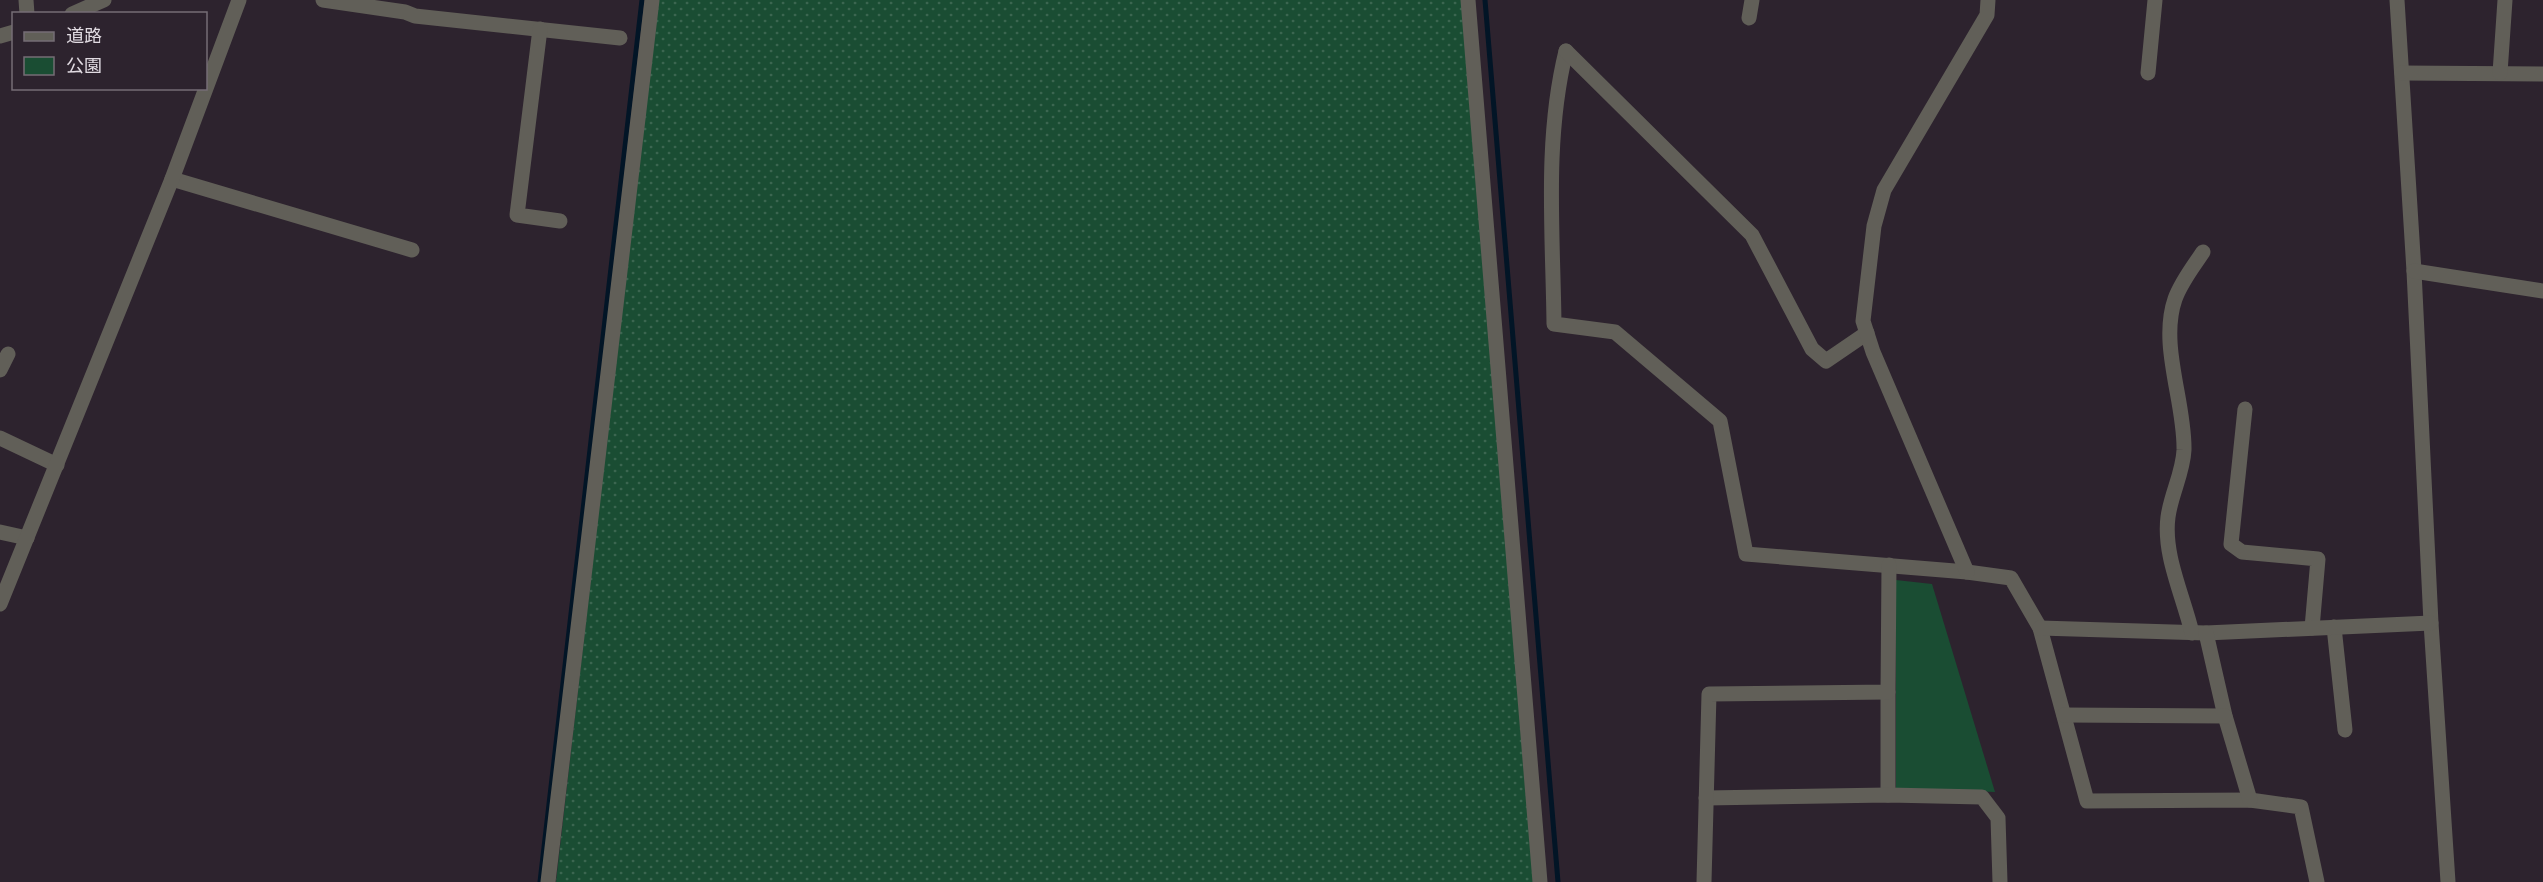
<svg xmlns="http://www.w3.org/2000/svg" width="2543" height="882" font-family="Ubuntu,'Noto Sans JP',sans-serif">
<defs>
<pattern id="grass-dots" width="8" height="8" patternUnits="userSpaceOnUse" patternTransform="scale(1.5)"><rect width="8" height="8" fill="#1a4d33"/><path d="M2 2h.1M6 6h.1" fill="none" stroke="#3b6650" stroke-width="1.8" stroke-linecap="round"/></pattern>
</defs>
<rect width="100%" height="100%" fill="#2d232e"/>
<polygon fill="url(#grass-dots)" points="657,0 1463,0 1535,882 556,882"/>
<polygon fill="#1a4d33" points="1896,580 1932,584 1995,792 1896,788"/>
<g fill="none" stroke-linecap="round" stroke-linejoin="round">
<g stroke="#021526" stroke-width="5">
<polyline points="1485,0 1558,882"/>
<polyline points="540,882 642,0"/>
</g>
<g stroke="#615f58" stroke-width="15">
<polyline points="26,0 27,14"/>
<polyline points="323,0 405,12 415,16 620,38"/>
<polyline points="1468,0 1540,882"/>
<polyline points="2397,0 2414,271 2431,623 2448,882"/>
<polyline points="72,14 104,0"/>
<polyline points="1749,18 1752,0"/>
<polyline points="540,29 517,215 560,221"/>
<polyline points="0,36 14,32"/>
<path d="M1566 51C1544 140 1553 233 1554 324L1615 332 1720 421 1746 554 1967 572 2011 578 2040 628 2087 801 2250 800 2301 807 2317 882"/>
<polyline points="1566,51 1752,235 1812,349 1826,361 1867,333"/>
<polyline points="2148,73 2155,0"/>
<polyline points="2402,73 2543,74"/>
<polyline points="2500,73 2505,0"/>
<polyline points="172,179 412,250"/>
<polyline points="2414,271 2543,291"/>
<polyline points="0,370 8,354"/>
<polyline points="2245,409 2231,544 2242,552 2318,559 2312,628"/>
<polyline points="0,438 57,465"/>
<polyline points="0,532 27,538"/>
<polyline points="1967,572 1873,352 1863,321 1874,226 1884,190 1987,15 1988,0"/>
<polyline points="0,604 172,179 239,0"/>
<polyline points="2334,627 2345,730"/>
<polyline points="2040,628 2206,633 2431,623"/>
<path d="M2192 633C2183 595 2163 555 2168 517 2171 494 2183 473 2184 450 2185 402 2159 345 2175 299 2181 282 2193 267 2203 252"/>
<polyline points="2206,633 2225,716 2250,800"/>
<polyline points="2064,715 2225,716"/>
<polyline points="1888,795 1888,692"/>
<polyline points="1706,798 1888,795 1982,797 1998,818 2000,882"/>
<polyline points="548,882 652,0"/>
<polyline points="1704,882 1709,694 1888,692 1889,565"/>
</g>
</g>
<rect x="12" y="12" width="195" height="78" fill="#2d232e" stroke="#756d76" stroke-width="1.5"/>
<rect x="24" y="32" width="30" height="9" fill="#615f58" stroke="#756d76" stroke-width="1.5"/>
<text x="66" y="42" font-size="18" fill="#e1dbe2">道路</text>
<rect x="24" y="57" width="30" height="18" fill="#1a4d33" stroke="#756d76" stroke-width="1.5"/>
<text x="66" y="72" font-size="18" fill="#e1dbe2">公園</text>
</svg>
